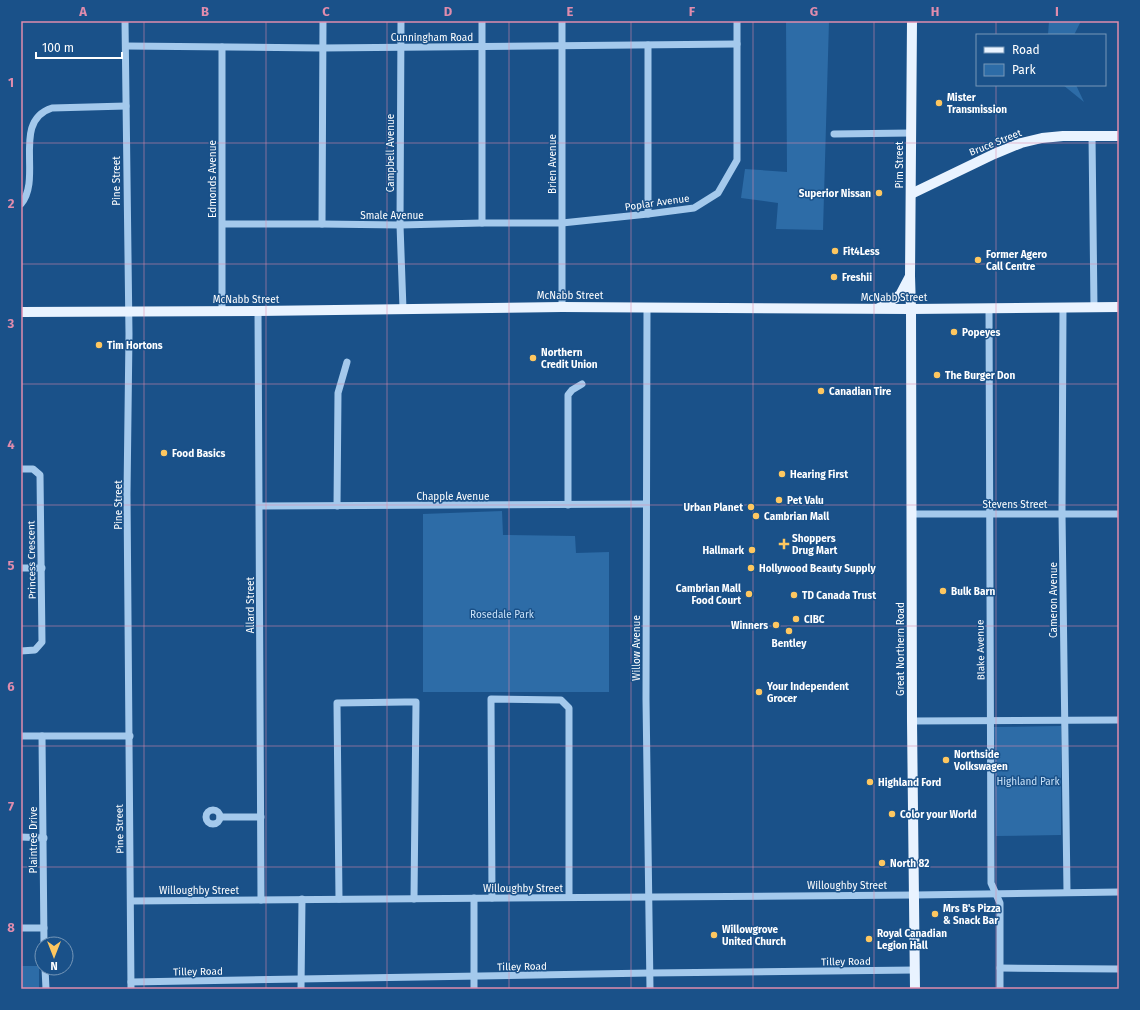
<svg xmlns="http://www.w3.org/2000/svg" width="1140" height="1010" font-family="'Fira Sans',sans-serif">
<rect width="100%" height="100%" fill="#1a5189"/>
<g fill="#2d6ca7">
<polygon points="786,21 829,21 823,230 776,229 778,203 741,198 745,169 787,172"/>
<polygon points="1049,21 1081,21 1074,35 1048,35"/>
<polygon points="1063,85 1076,85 1084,102"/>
<polygon points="502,511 503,535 575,536 576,553 609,552 609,692 423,692 423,514"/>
<polygon points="1061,726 1061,835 996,836 994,727"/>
<rect x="21" y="966" width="18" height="23"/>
</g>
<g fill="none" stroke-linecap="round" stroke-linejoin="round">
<g stroke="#a4c9ec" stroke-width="7">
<polyline points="125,21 129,334 127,494 131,989"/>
<polyline points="401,21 400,225 403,309"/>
<polyline points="126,46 322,48 737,44"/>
<polyline points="834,134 911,133"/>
<polyline points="1092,136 1094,308"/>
<path d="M21 204C43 178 11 121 52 108L126 106"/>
<polyline points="648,214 648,45"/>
<polyline points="482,223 482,21"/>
<polyline points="223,224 322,224 400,225 482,223 562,223 648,214 694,208 718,193 737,160 737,21"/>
<polyline points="322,224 323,21"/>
<polyline points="562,307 562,21"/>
<polyline points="647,307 646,699 650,989"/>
<polyline points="1063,307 1062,514 1067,892"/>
<polyline points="989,308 991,883 1000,903 1000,989"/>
<polyline points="222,311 222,47"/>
<polyline points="258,311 261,900"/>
<polyline points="21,469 33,469 40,475 42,642 35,650 21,651"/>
<polyline points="568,505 568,395 572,390 582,384"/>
<polyline points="260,506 646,504"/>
<polyline points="337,506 338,393 347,362"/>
<polyline points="911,514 1119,514"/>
<polyline points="21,568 42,568"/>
<polyline points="912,721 1119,720"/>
<polyline points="21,736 130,736"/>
<polyline points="42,736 44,944"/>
<circle cx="213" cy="817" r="7"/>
<polyline points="220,817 261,817"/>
<polyline points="21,837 44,838"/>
<polyline points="474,898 474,989"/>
<polyline points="492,898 491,699 561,700 569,708 569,897"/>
<polyline points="339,899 337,703 405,702 416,702 414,899"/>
<polyline points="131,901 915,895 1119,892"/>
<polyline points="21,928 44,928"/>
<polyline points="45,968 46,989"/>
<polyline points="1000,968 1119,969"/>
<polyline points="131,982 650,973 915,970"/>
<polyline points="301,989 302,899"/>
</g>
<g stroke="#e9f3ff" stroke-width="10">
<polyline points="912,21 910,276 911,309 912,721 915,989"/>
<polyline points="911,194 994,154 1021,143 1042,138 1063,136 1119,136"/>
<polyline points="879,308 900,295 910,276"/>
<polyline points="21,312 258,311 562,307 911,309 1119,307"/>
</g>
</g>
<path fill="none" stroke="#e08cad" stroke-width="1" stroke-opacity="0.55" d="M144 21V989M266 21V989M387 21V989M509 21V989M631 21V989M753 21V989M874 21V989M996 21V35M996 85V989M21 143H1119M21 264H1119M21 384H1119M21 505H1119M21 626H1119M21 746H1119M21 867H1119"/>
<g fill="#fec760" stroke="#1a5189" stroke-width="1.5">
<circle cx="939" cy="103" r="4"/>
<circle cx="879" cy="193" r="4"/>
<circle cx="835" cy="251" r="4"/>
<circle cx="978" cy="260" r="4"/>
<circle cx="834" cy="277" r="4"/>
<circle cx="954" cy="332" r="4"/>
<circle cx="99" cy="345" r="4"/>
<circle cx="533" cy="358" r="4"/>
<circle cx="937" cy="375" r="4"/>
<circle cx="821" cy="391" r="4"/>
<circle cx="164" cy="453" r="4"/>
<circle cx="782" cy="474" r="4"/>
<circle cx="779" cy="500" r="4"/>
<circle cx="751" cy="507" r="4"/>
<circle cx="756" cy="516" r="4"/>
<path d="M782 538h4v4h4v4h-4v4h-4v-4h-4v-4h4z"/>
<circle cx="752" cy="550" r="4"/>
<circle cx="751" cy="568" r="4"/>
<circle cx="943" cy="591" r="4"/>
<circle cx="749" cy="594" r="4"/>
<circle cx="794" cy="595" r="4"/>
<circle cx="796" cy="619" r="4"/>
<circle cx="776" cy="625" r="4"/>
<circle cx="789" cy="631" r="4"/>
<circle cx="759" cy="692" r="4"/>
<circle cx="946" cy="760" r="4"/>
<circle cx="870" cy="782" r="4"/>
<circle cx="892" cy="814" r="4"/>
<circle cx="882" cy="863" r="4"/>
<circle cx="935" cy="914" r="4"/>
<circle cx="714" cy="935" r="4"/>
<circle cx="869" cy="939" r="4"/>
</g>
<g text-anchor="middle" stroke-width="3" stroke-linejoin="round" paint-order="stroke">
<g font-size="10" fill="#fff" stroke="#1a5189">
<text x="432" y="41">Cunningham Road</text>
<text transform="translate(995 142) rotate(-22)" y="4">Bruce Street</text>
<text transform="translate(390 153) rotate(-90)" y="4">Campbell Avenue</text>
<text transform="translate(552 164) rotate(-90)" y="4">Brien Avenue</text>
<text transform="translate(899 165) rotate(-90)" y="4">Pim Street</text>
<text transform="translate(212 179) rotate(-90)" y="4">Edmonds Avenue</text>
<text transform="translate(116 181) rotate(-90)" y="4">Pine Street</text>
<text transform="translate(657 202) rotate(-8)" y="4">Poplar Avenue</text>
<text x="392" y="219">Smale Avenue</text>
<text x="570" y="299">McNabb Street</text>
<text x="894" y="301">McNabb Street</text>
<text x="246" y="303">McNabb Street</text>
<text x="453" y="500">Chapple Avenue</text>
<text x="1015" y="508">Stevens Street</text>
<text transform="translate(118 505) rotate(-90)" y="4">Pine Street</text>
<text transform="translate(31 560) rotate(-91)" y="4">Princess Crescent</text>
<text transform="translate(1053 600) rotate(-90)" y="4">Cameron Avenue</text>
<text transform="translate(250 605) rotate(-90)" y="4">Allard Street</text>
<text transform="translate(636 648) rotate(-90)" y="4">Willow Avenue</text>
<text transform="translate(900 649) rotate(-90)" y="4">Great Northern Road</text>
<text transform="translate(980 650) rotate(-91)" y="4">Blake Avenue</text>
<text transform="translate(119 829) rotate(-91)" y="4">Pine Street</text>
<text transform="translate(33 840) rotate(-90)" y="4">Plaintree Drive</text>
<text x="847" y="889">Willoughby Street</text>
<text x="523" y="892">Willoughby Street</text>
<text x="199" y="894">Willoughby Street</text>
<text transform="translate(846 961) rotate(-1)" y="4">Tilley Road</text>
<text transform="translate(522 966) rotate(-1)" y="4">Tilley Road</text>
<text transform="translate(198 971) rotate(-1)" y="4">Tilley Road</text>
</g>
<g font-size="10" font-weight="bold" fill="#fff" stroke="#1a5189" text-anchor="start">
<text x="947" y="101">Mister<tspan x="947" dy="12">Transmission</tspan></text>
<text x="871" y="197" text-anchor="end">Superior Nissan</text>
<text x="843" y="255">Fit4Less</text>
<text x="986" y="258">Former Agero<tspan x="986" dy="12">Call Centre</tspan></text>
<text x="842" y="281">Freshii</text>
<text x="962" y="336">Popeyes</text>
<text x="107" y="349">Tim Hortons</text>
<text x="541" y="356">Northern<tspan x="541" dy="12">Credit Union</tspan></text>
<text x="945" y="379">The Burger Don</text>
<text x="829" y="395">Canadian Tire</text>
<text x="172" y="457">Food Basics</text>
<text x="790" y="478">Hearing First</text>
<text x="787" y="504">Pet Valu</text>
<text x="743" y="511" text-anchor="end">Urban Planet</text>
<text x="764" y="520">Cambrian Mall</text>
<text x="792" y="542">Shoppers<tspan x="792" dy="12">Drug Mart</tspan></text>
<text x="744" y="554" text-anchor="end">Hallmark</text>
<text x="759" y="572">Hollywood Beauty Supply</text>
<text x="741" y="592" text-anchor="end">Cambrian Mall<tspan x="741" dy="12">Food Court</tspan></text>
<text x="951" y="595">Bulk Barn</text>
<text x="802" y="599">TD Canada Trust</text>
<text x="804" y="623">CIBC</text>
<text x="768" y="629" text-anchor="end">Winners</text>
<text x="789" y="647" text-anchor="middle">Bentley</text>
<text x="767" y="690">Your Independent<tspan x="767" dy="12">Grocer</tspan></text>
<text x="954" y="758">Northside<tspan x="954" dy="12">Volkswagen</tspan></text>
<text x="878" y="786">Highland Ford</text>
<text x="900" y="818">Color your World</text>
<text x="890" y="867">North 82</text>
<text x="943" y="912">Mrs B's Pizza<tspan x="943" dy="12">&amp; Snack Bar</tspan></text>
<text x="722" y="933">Willowgrove<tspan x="722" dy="12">United Church</tspan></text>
<text x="877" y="937">Royal Canadian<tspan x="877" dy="12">Legion Hall</tspan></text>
</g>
<g font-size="10" fill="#c9e2f9" stroke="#1a5189">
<text x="502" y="618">Rosedale Park</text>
<text x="1028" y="785">Highland Park</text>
</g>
</g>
<rect width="1140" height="1010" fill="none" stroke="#1a5189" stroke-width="44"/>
<rect x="976" y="34" width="130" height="52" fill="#1a5189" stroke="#7697b8"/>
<rect x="984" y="47" width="20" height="6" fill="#e9f3ff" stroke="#7697b8"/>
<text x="1012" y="54" font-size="12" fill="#ffffff">Road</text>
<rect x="984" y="64" width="20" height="12" fill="#2d6ca7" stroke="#7697b8"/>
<text x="1012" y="74" font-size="12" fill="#ffffff">Park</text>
<g transform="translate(54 956) rotate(180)"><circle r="19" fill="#1a5189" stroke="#7697b8"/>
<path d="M0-3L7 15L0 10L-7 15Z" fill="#fec760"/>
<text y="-6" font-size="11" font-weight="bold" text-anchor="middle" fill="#ffffff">N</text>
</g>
<path d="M36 52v6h86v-6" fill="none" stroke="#ffffff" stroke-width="2"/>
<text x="42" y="52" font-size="12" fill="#ffffff" stroke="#1a5189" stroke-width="3" paint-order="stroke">100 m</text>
<rect x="22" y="22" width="1096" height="966" fill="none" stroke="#e08cad" stroke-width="1.5"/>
<g font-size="13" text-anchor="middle" font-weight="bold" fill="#e08cad">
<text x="83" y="16">A</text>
<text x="205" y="16">B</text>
<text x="326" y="16">C</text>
<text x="448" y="16">D</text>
<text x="570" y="16">E</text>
<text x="692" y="16">F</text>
<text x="814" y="16">G</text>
<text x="935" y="16">H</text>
<text x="1057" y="16">I</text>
<text x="11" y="87">1</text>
<text x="11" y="208">2</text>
<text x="11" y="328">3</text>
<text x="11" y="449">4</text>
<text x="11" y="570">5</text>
<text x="11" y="691">6</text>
<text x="11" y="811">7</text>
<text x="11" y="932">8</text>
</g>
</svg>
